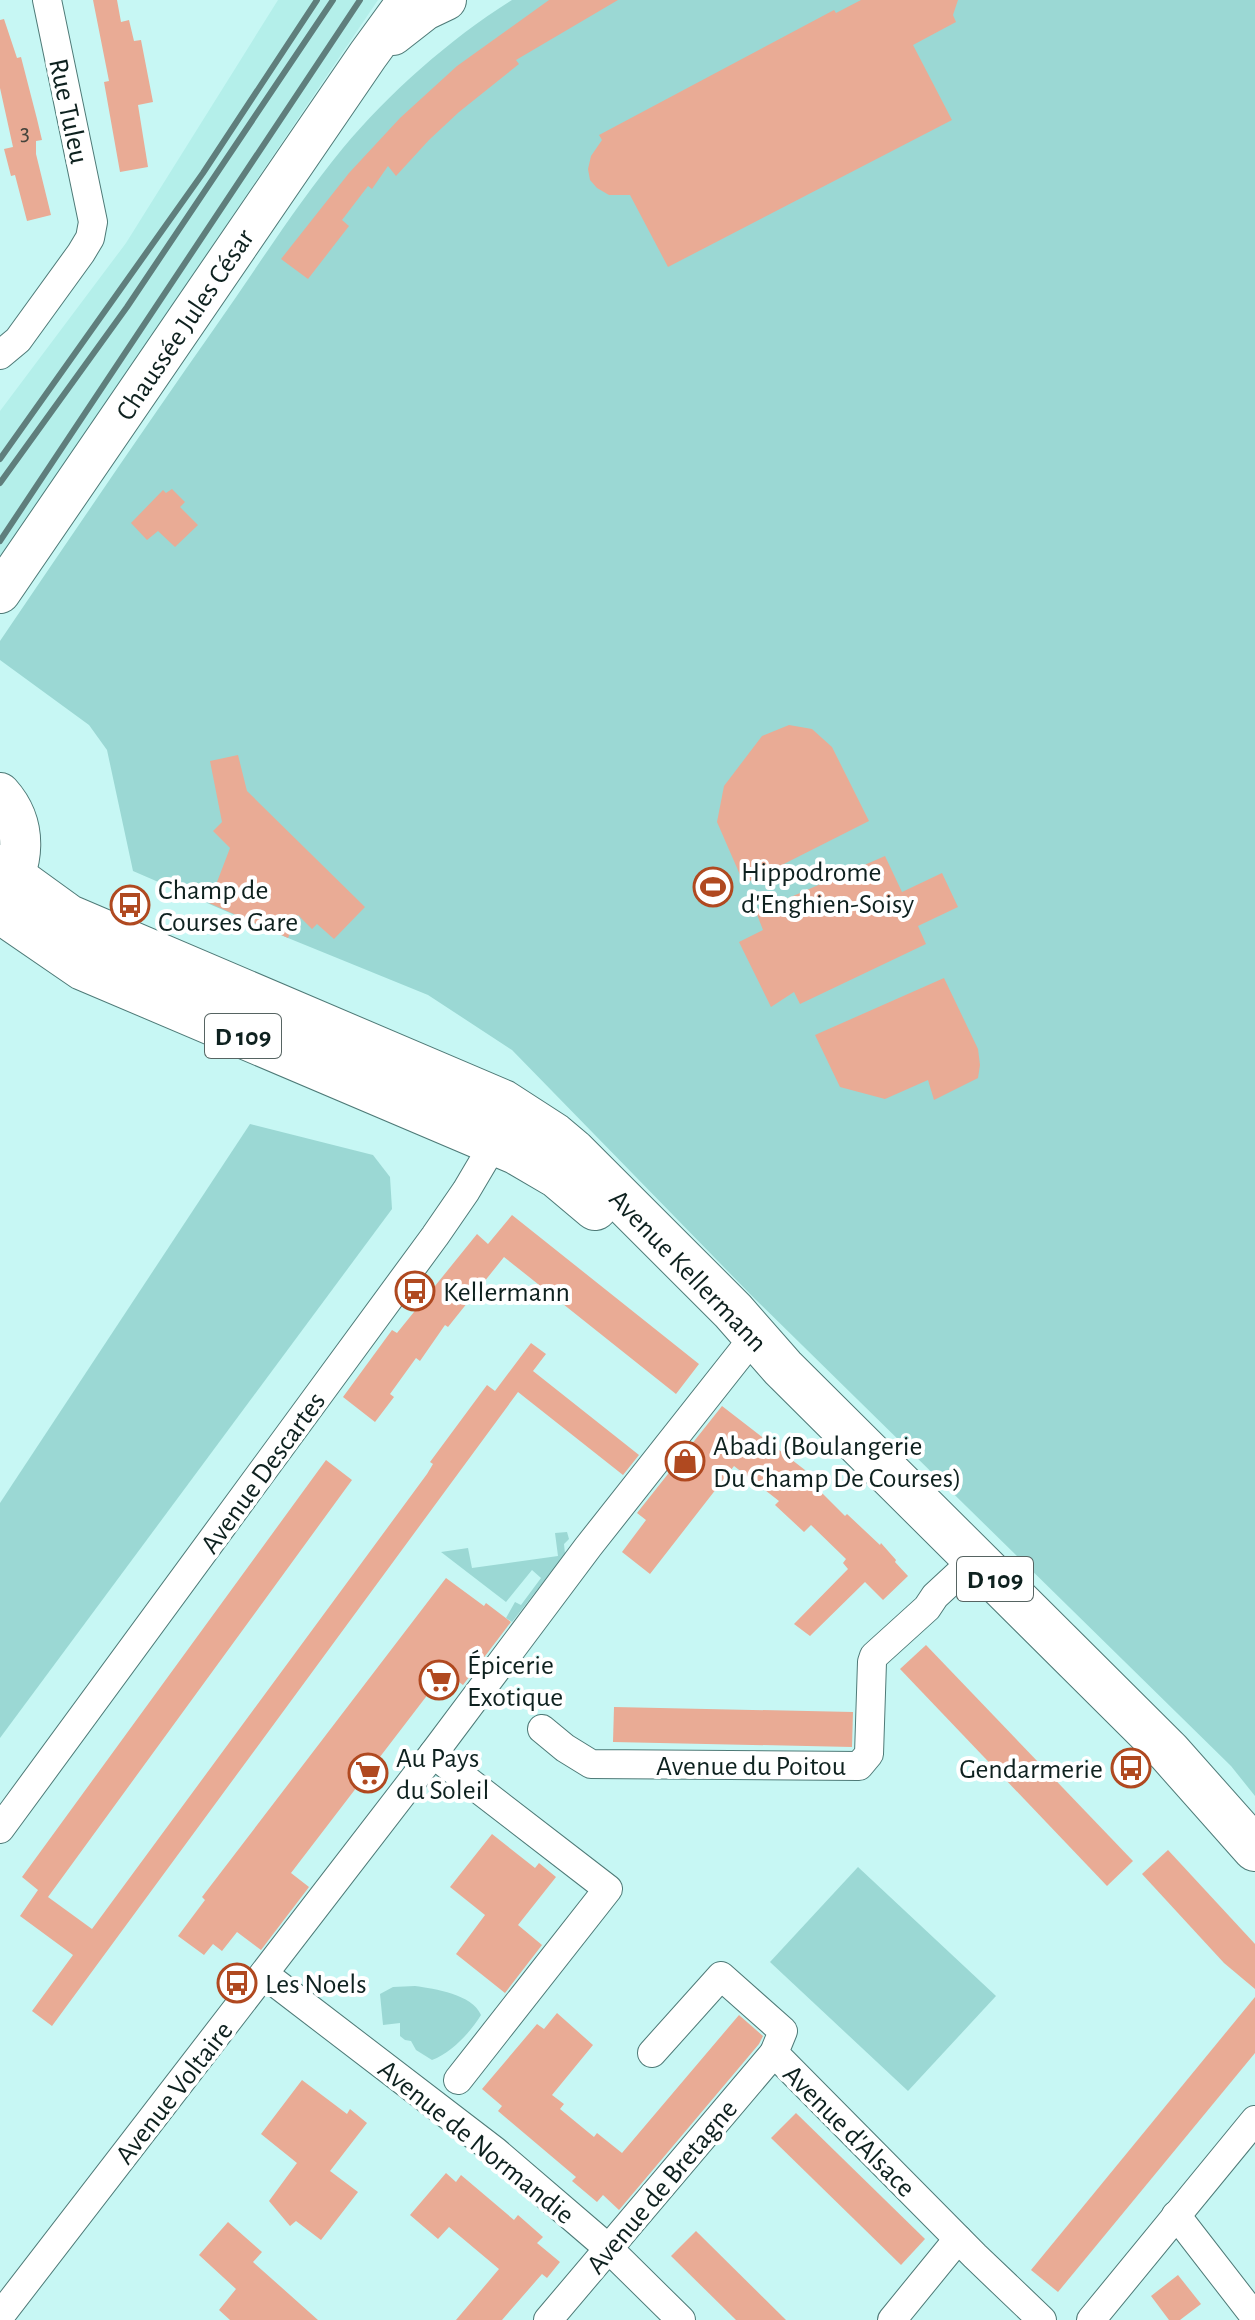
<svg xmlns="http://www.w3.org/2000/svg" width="1255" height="2320" font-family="'Alegreya Sans',sans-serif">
<rect width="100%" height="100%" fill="#c7f7f4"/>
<polygon fill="#b4efea" points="278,0 378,0 0,560 0,411 126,243"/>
<g fill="#9bd8d4">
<path d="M512 0H1255V1796L1231 1766 755 1299 512 1050 428 995 288 938 133 871 107 750 89 725 0 660V641C72 535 143 430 216 326 258 266 297 204 343 148 388 94 452 37 512 0Z"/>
<polygon points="250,1124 373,1155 390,1177 392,1209 0,1738 0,1503"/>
<polygon points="567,1532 569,1539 564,1544 565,1554 512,1622 506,1618 515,1602 521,1605 541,1578 532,1570 506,1602 441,1552 468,1548 472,1568 558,1556 555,1533"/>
<polygon points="858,1867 996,1996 908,2091 770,1962"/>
<path d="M415 1986C435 1989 472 1994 481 2015 470 2033 451 2053 432 2060L416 2050 411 2041 405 2040 400 2036V2023L383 2025 380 1994 393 1987Z"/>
</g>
<g fill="#e9ab95">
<polygon points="93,0 117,0 121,22 129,20 134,41 141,40 153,102 138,105 148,167 120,172 104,82 109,81"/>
<polygon points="549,0 618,0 516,60 519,64 459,112 429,140 396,176 388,166 372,189 368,186 342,220 349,226 308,279 281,259 349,173 400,118 457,66"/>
<polygon points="861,0 958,0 953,15 956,22 913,45 952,120 668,267 630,195 609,195 597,188 590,180 588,169 591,156 602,140 599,135 834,10 836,13"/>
<polygon points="4,19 17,58 21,57 37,119 42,140 36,141 36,154 51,215 27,221 15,175 11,176 4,149 13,147 0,88 0,20"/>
<polygon points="172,489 185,502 180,507 198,525 175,547 158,531 147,540 131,523 163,490 166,493"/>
<polygon points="789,725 812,729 832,747 869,821 744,884 717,822 724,786 762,736"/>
<polygon points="238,755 247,791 365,907 334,939 317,924 312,929 298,915 288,938 209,903 230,848 213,831 222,822 210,761"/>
<polygon points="885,856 902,892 942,873 958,907 918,926 926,944 800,1004 794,992 771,1007 739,942 763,930 756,912"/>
<polygon points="944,978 978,1049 980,1065 978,1078 934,1100 928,1080 885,1099 840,1087 815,1035"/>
<polygon points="512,1215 699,1364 676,1394 504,1257 448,1327 445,1325 420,1361 416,1358 390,1394 394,1397 375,1422 343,1397 392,1330 397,1333 477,1234 488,1244"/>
<polygon points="531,1343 546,1354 533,1371 639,1455 623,1475 518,1392 52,2026 32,2011 73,1955 20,1916 38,1890 22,1877 326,1460 352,1480 48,1897 92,1929 427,1474 433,1464 430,1462 487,1385 495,1391"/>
<polygon points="722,1406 805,1470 802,1473 845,1516 847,1514 880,1545 881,1543 896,1560 895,1562 908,1576 883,1600 865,1582 810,1636 794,1624 848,1569 843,1563 846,1559 811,1525 804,1532 775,1505 779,1501 734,1466 650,1574 622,1552 646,1520 637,1513"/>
<polygon points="446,1578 484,1606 486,1603 511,1622 463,1685 445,1672 291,1873 309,1887 261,1950 237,1932 222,1951 213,1944 204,1955 178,1936 205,1900 202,1897"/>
<polygon points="926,1645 1133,1861 1107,1886 900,1669"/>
<polygon points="614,1707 853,1712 852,1747 613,1742"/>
<polygon points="492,1834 535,1868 539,1863 556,1877 518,1925 542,1945 505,1993 456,1954 485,1915 450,1887"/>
<polygon points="1168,1850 1255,1944 1255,1989 1224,1963 1142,1874"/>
<polygon points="1255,1997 1255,2053 1058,2292 1031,2270"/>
<polygon points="557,2013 593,2045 552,2095 564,2104 560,2109 594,2137 597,2133 622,2153 739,2015 763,2036 759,2044 619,2210 603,2195 597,2202 572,2181 576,2177 498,2111 502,2106 482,2089 537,2024 544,2029"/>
<polygon points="302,2080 347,2114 350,2109 367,2123 330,2171 358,2192 321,2240 296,2221 290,2226 269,2201 297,2163 261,2134"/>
<polygon points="796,2113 925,2239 901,2265 771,2138"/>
<polygon points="446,2173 456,2182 461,2175 514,2220 518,2215 543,2237 537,2243 560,2262 547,2278 542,2274 502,2320 456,2320 499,2269 449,2227 438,2239 410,2215"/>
<polygon points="228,2222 262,2252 253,2262 318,2320 230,2320 219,2310 236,2289 199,2255"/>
<polygon points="696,2231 786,2320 736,2320 671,2256"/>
<polygon points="1178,2275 1201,2304 1180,2320 1169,2320 1151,2296"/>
</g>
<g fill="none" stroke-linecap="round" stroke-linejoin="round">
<g stroke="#4e7a77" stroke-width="30">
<g id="street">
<polyline points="0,355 18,340 81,253 90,238 93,222 47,0"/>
<polyline points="542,1729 565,1748 591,1764 859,1766 869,1754 872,1662 874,1656 927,1608 935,1596 962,1571 969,1554"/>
<polyline points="433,1754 608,1889 458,2080"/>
<polyline points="0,1829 435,1236 466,1191 502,1130"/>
<polyline points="264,1974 495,2151 608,2248 681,2320"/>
<polyline points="652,2053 721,1976 783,2031 774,2053 975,2256 1042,2320"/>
<polyline points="1176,2215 1255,2317"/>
<polyline points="0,2316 433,1754 588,1547 742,1352 757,1339"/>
<polyline points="548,2320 774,2053"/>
<polyline points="892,2320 958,2239"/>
<polyline points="1091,2320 1255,2120"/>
</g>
</g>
<g stroke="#4e7a77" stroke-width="42">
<g id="secondary">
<polyline points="393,35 425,10 446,0"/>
<polyline points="0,593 368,55 408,0"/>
<path d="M0 793C28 824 26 866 0 898"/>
</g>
</g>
<g stroke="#4e7a77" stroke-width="46">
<g id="primary">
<polyline points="0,867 69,917 503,1102 554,1135 573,1151 733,1311 783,1368 1169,1752 1255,1849"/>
<polyline points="0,911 83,968 516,1152 557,1176 595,1208"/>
</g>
</g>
<use href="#street" stroke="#fff" stroke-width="28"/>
<use href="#secondary" stroke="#fff" stroke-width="40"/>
<use href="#primary" stroke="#fff" stroke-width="44"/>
<g stroke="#5f7e7c" stroke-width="6">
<polyline points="0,459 203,173 317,0"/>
<polyline points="0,483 127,307 333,0"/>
<polyline points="0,541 360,0"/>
</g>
</g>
<defs>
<g id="stadium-ring" transform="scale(2)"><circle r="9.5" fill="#fff" stroke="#b04920" stroke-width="1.5"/><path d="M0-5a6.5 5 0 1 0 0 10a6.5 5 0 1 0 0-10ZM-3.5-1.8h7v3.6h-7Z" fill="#b04920"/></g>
<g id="bus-ring" transform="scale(2)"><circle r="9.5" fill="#fff" stroke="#b04920" stroke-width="1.5"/><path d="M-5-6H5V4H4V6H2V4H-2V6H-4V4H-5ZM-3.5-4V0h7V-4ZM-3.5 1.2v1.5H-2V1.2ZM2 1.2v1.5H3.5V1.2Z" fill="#b04920"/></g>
<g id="shop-ring" transform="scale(2)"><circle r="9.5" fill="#fff" stroke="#b04920" stroke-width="1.5"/><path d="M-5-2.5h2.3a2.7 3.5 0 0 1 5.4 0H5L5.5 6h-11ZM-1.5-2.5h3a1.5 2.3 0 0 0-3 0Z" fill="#b04920"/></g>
<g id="supermarket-ring" transform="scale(2)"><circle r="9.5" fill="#fff" stroke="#b04920" stroke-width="1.5"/><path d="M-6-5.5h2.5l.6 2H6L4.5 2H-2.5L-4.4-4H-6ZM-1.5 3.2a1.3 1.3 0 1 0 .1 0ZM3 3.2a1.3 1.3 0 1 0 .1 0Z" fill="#b04920"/></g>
</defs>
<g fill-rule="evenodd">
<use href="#stadium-ring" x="713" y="887"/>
<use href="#bus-ring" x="130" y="905"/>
<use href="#bus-ring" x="415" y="1291"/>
<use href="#shop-ring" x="685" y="1461"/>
<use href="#supermarket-ring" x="439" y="1680"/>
<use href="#bus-ring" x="1131" y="1768"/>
<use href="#supermarket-ring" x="368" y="1773"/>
<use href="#bus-ring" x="237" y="1983"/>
</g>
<g text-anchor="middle" stroke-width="8" stroke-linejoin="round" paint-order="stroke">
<g font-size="24" fill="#45443c">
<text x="25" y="140">3</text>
</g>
<g fill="#fff" stroke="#566462" stroke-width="2">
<rect x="205" y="1014" width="76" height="44" rx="6"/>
<rect x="957" y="1557" width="76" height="44" rx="6"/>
</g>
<g font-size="26" font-weight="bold" fill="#0e211f">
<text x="243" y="1045">D 109</text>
<text x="995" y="1588">D 109</text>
</g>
<g font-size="28" fill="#0e211f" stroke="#fff">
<text transform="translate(70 111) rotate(78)" y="10">Rue Tuleu</text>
<text transform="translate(184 324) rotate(-56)" y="10">Chaussée Jules César</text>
<text transform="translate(689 1270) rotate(46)" y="10">Avenue Kellermann</text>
<text transform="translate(262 1472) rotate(-54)" y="10">Avenue Descartes</text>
<text x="751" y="1775">Avenue du Poitou</text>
<text transform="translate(173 2092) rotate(-52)" y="10">Avenue Voltaire</text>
<text transform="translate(850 2130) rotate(45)" y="10">Avenue d'Alsace</text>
<text transform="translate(477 2141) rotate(39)" y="10">Avenue de Normandie</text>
<text transform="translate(661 2186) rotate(-50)" y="10">Avenue de Bretagne</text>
</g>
<g font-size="28" fill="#0e211f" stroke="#fff" text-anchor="start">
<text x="741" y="881">Hippodrome<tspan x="741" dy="32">d'Enghien-Soisy</tspan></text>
<text x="158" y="899">Champ de<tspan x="158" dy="32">Courses Gare</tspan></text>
<text x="443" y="1301">Kellermann</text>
<text x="713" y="1455">Abadi (Boulangerie<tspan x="713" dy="32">Du Champ De Courses)</tspan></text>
<text x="467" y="1674">Épicerie<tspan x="467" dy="32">Exotique</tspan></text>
<text x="396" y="1767">Au Pays<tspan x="396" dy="32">du Soleil</tspan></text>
<text x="1103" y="1778" text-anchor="end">Gendarmerie</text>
<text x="265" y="1993">Les Noels</text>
</g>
</g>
</svg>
